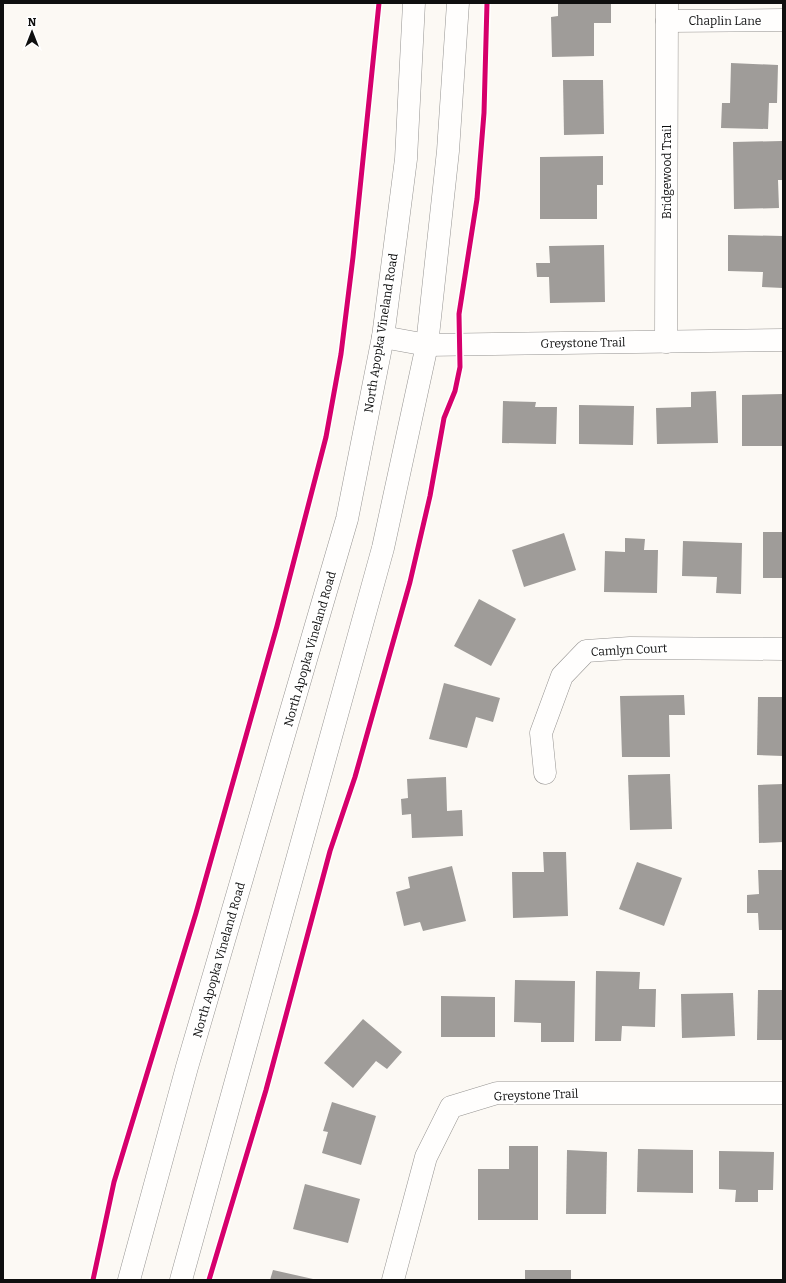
<svg xmlns="http://www.w3.org/2000/svg" width="786" height="1283" font-family="Bitter,serif">
<rect width="100%" height="100%" fill="#fcf9f4"/>
<g fill="#9f9c99">
<polygon points="558,3 611,3 611,23 594,23 594,56 552,57 551,17 558,16"/>
<polygon points="731,63 778,65 777,103 769,103 768,129 721,128 722,103 730,103"/>
<polygon points="563,80 603,80 604,134 564,135"/>
<polygon points="782,141 783,180 778,180 779,208 734,209 733,142"/>
<polygon points="603,156 603,185 597,185 597,219 540,219 540,157"/>
<polygon points="728,235 783,236 783,288 762,287 763,272 728,271"/>
<polygon points="604,245 605,302 550,303 549,277 537,277 536,263 550,263 549,246"/>
<polygon points="716,391 718,443 657,444 656,408 691,407 691,392"/>
<polygon points="783,394 783,446 742,446 742,395"/>
<polygon points="503,401 536,402 535,407 557,407 556,444 502,443"/>
<polygon points="579,405 634,406 633,445 579,444"/>
<rect x="763" y="532" width="20" height="46"/>
<polygon points="564,533 576,570 524,587 512,550"/>
<polygon points="625,538 645,539 644,550 658,550 657,593 604,592 605,551 625,552"/>
<polygon points="683,541 742,543 741,594 716,593 717,577 682,576"/>
<polygon points="479,599 516,619 491,666 454,646"/>
<polygon points="444,683 500,698 493,722 476,717 467,748 429,739"/>
<polygon points="684,695 685,715 669,715 670,757 622,757 620,696"/>
<polygon points="758,697 783,697 783,756 757,755"/>
<polygon points="670,774 672,829 630,830 628,775"/>
<polygon points="446,777 447,811 462,810 463,836 412,838 411,814 402,815 401,799 408,798 407,779"/>
<polygon points="783,784 783,842 759,843 758,785"/>
<polygon points="543,852 566,852 568,916 513,918 512,872 544,872"/>
<polygon points="637,862 682,878 664,926 619,909"/>
<polygon points="452,866 466,921 423,931 420,922 404,926 396,892 410,888 408,877"/>
<polygon points="758,870 783,870 783,930 759,930 758,913 747,913 747,895 759,894"/>
<polygon points="596,971 640,972 639,989 656,989 655,1027 622,1026 621,1041 595,1041"/>
<polygon points="515,980 575,981 574,1042 541,1042 541,1023 514,1022"/>
<polygon points="758,990 783,990 783,1040 757,1040"/>
<polygon points="733,993 735,1036 682,1038 681,994"/>
<polygon points="441,996 495,997 495,1037 441,1037"/>
<polygon points="363,1019 402,1052 387,1069 376,1061 353,1088 324,1063"/>
<polygon points="332,1102 376,1116 361,1165 322,1153 328,1132 323,1131"/>
<polygon points="509,1146 538,1146 538,1220 478,1220 478,1169 509,1169"/>
<polygon points="638,1149 693,1150 693,1193 637,1192"/>
<polygon points="567,1150 607,1152 606,1214 566,1214"/>
<polygon points="719,1151 774,1152 773,1190 758,1190 758,1202 735,1202 736,1190 719,1189"/>
<polygon points="305,1184 360,1199 348,1243 293,1229"/>
<polygon points="273,1270 313,1279 313,1280 270,1280"/>
<rect x="525" y="1270" width="46" height="10"/>
</g>
<g fill="none" stroke-linecap="round" stroke-linejoin="round">
<g stroke="#969492" stroke-width="23">
<g id="minor">
<polyline points="667,21 783,20"/>
<polyline points="383,337 427,345 783,340"/>
<polyline points="666,342 667,3"/>
<polyline points="545,773 541,733 562,676 586,651 630,648 783,649"/>
<polyline points="129,1280 187,1067 347,519 383,337 406,159 414,3"/>
<polyline points="181,1280 383,548 427,345 448,151 458,3"/>
<polyline points="393,1280 426,1157 451,1107 497,1093 783,1093"/>
</g>
</g>
<use href="#minor" stroke="#fffefd" stroke-width="22"/>
<g stroke="#fff" stroke-width="8">
<g id="cycleway">
<polyline points="93,1280 114,1182 196,913 277,626 326,437 341,354 353,257 379,3"/>
<polyline points="209,1280 266,1090 330,851 355,777 410,582 430,496 444,418 455,391 460,367 459,314 477,199 484,113 487,3"/>
</g>
</g>
<use href="#cycleway" stroke="#d6006c" stroke-width="5"/>
</g>
<g text-anchor="middle" stroke-width="4" stroke-linejoin="round" paint-order="stroke">
<g font-size="12" fill="#0f0f0f" stroke="#fff">
<text x="725" y="25">Chaplin Lane</text>
<text transform="translate(667 172) rotate(-90)" y="4">Bridgewood Trail</text>
<text transform="translate(381 333) rotate(-81)" y="4">North Apopka Vineland Road</text>
<text transform="translate(583 343) rotate(-1)" y="4">Greystone Trail</text>
<text transform="translate(310 649) rotate(-74)" y="4">North Apopka Vineland Road</text>
<text transform="translate(629 650) rotate(-3)" y="4">Camlyn Court</text>
<text transform="translate(219 960) rotate(-74)" y="4">North Apopka Vineland Road</text>
<text transform="translate(536 1095) rotate(-2)" y="4">Greystone Trail</text>
</g>
</g>
<rect width="786" height="1283" fill="none" stroke="#0f0f0f" stroke-width="8"/>
<g transform="translate(32 32)" stroke="#ffffff" stroke-width="3" paint-order="stroke">
<path d="M0-3L7 15L0 10L-7 15Z" fill="#0f0f0f"/>
<text y="-6" font-size="11" font-weight="bold" text-anchor="middle" fill="#0f0f0f">N</text>
</g>
</svg>
